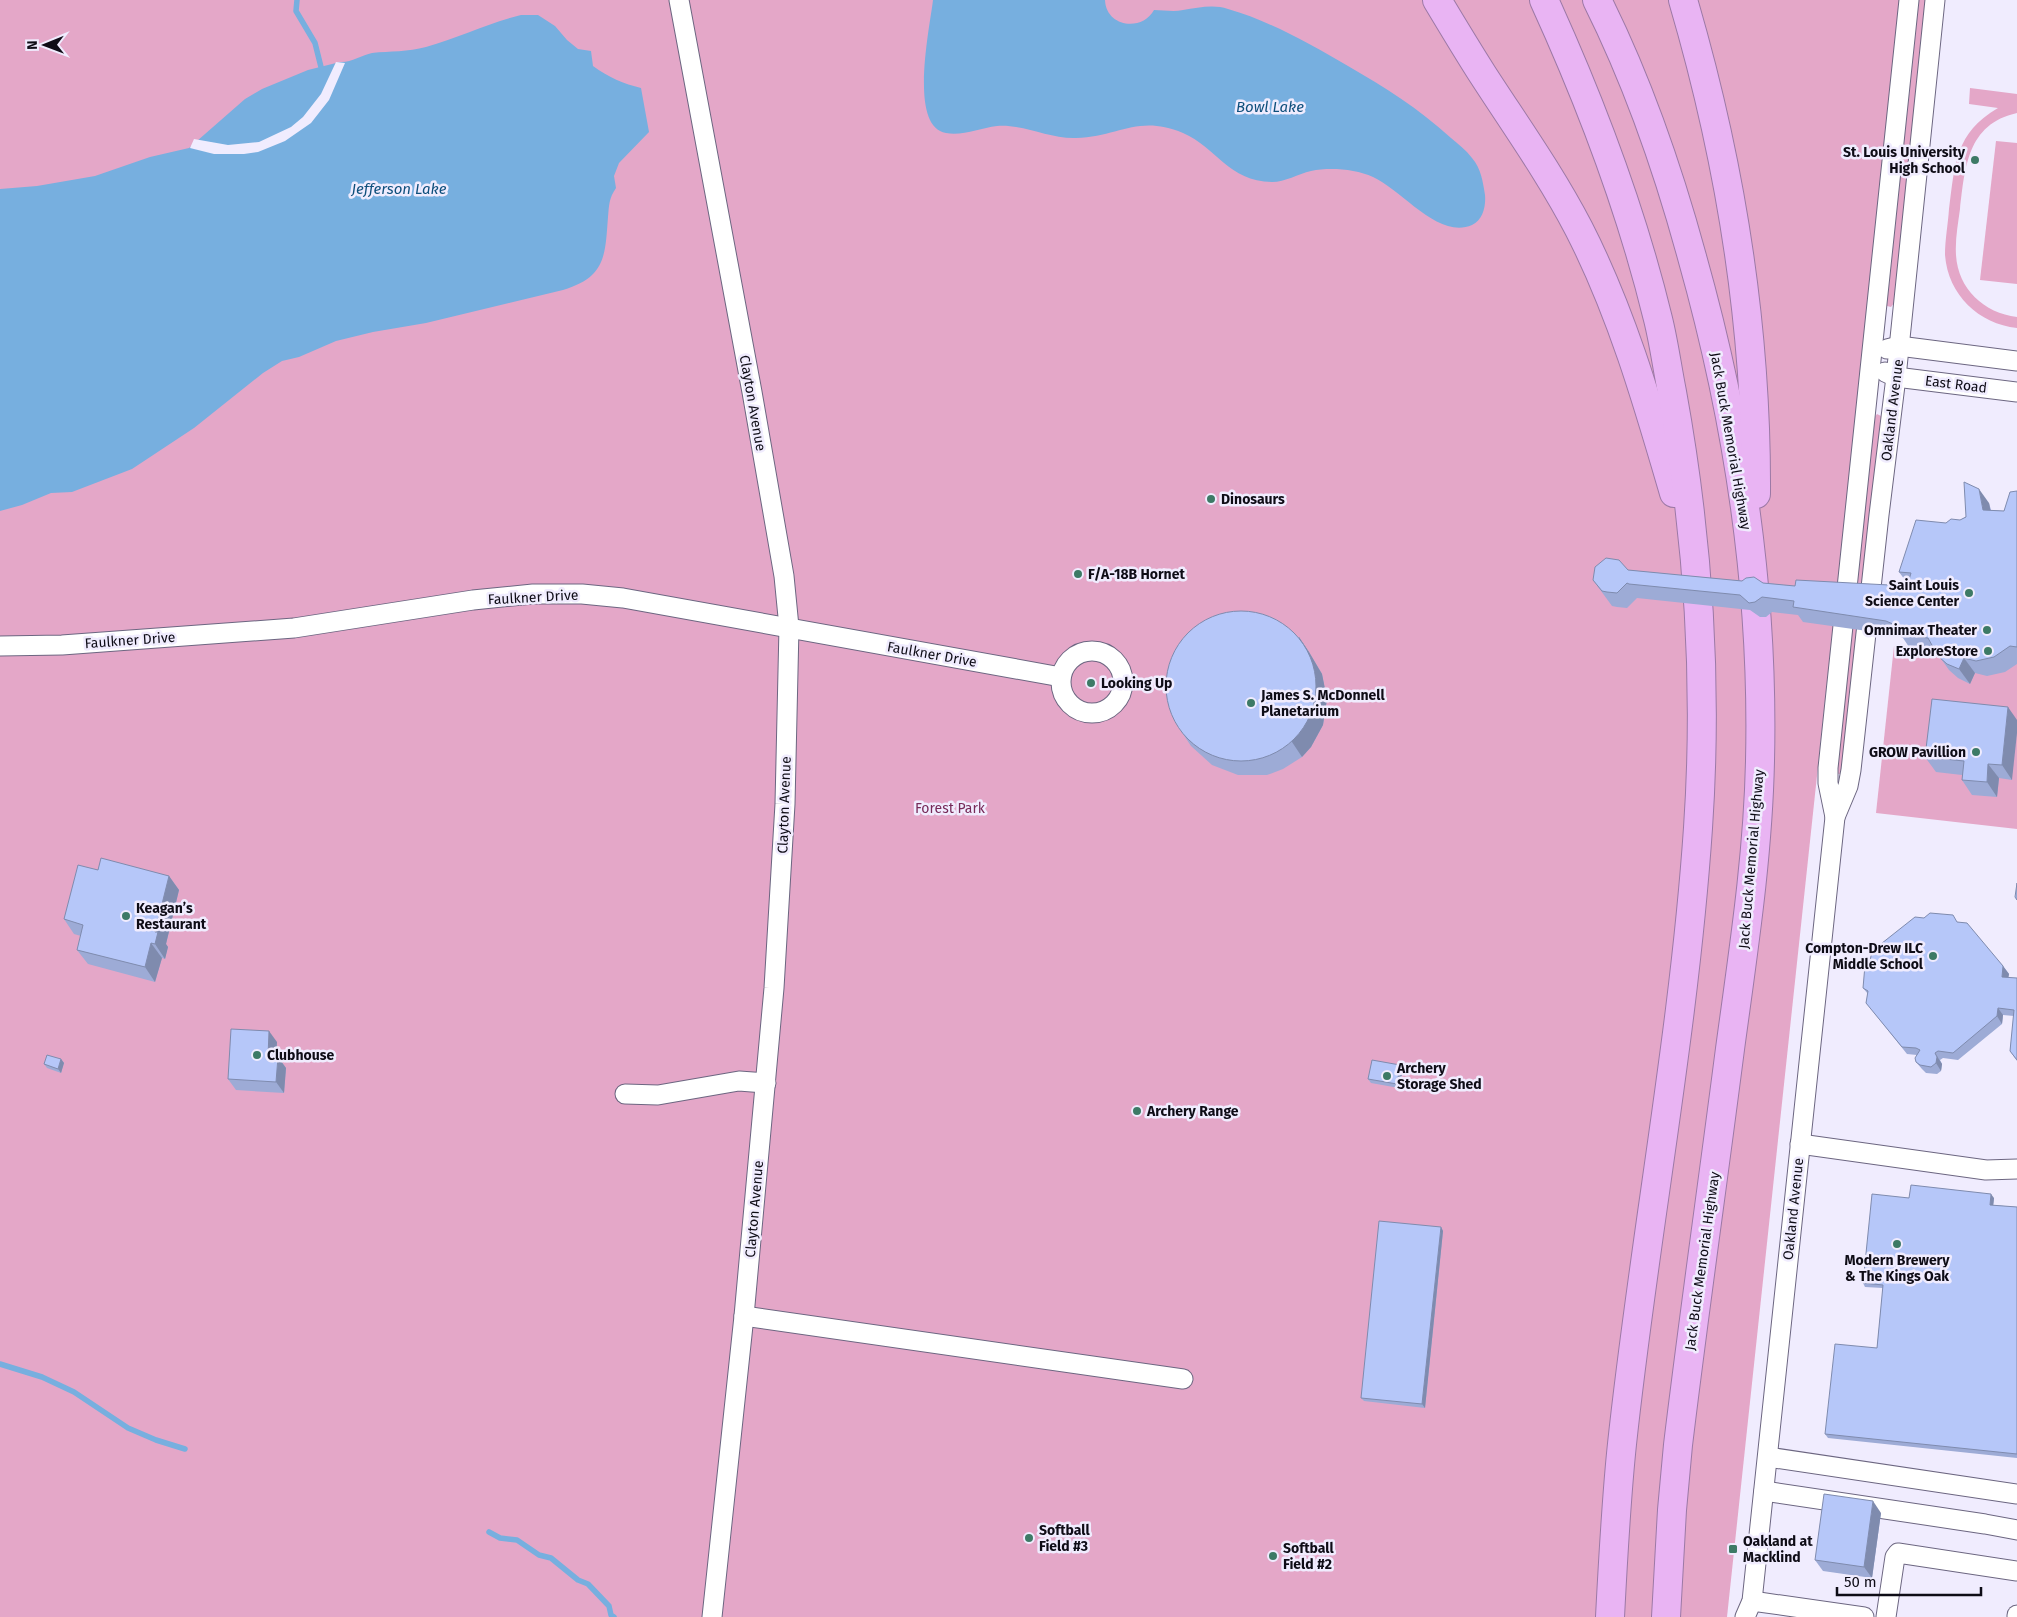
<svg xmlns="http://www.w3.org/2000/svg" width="2017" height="1617" font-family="'Fira Sans',sans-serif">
<rect width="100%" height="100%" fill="#f0ecfe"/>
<g fill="#e4a7c8">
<polygon points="0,0 1900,0 1727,1617 0,1617"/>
<polygon points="1919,0 1926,0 1894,303 1891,307 1887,306 1887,304"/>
<path d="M1970 88 2017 94V113C1967 124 1965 168 1960 209 1958 224 1955 240 1956 255 1958 289 1984 313 2017 317V328C1979 324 1948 295 1945 255 1945 240 1948 224 1949 209 1955 164 1955 133 1998 108L1969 104Z"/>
<polygon points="1996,141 2017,143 2017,284 1980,280"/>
<polygon points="1877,414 1881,416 1881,418 1842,774 1839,774 1836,773 1874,418"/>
<polygon points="1894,646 2017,660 2017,829 1876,813"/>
</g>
<g fill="#77afdf">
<path d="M933 0H1105C1106 27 1142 32 1154 10 1163 10 1174 12 1183 10 1198 8 1213 4 1228 9 1270 21 1310 44 1348 66 1386 88 1418 108 1451 138 1458 144 1466 150 1472 158 1481 168 1483 182 1485 195 1486 206 1483 220 1472 225 1439 240 1402 190 1373 177 1355 169 1330 167 1311 171 1298 174 1285 182 1272 182 1228 181 1217 148 1183 133 1138 114 1119 137 1076 138 1049 139 1024 124 997 126 980 128 963 136 946 133 908 127 930 27 933 0Z"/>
<path d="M521 15H538L555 26 567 40 578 49 591 51 593 66C608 77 624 84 641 88L649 132 619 163 614 176 616 188C609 198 609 205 608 217 605 256 606 277 563 290L426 323 373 332 336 341 299 357 282 361 263 373 194 428 132 469 72 492 51 493 22 505 0 511V189L37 186 95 176 150 157 189 148 245 99 262 89 308 70 340 62C350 63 362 55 372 53 390 51 408 52 426 47 458 38 488 23 521 15Z"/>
</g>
<polygon fill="#f0ecfe" points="336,62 345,63 329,100 311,123 285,141 258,152 244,154 214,154 190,148 194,139 228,145 259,142 291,127 303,117 321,94"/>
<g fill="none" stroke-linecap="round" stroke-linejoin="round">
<g stroke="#77afdf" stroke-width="5.5">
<polyline points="297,0 296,11 315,43 321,67"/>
<polyline points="0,1364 42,1377 74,1392 128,1428 156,1440 185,1449"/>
<polyline points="489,1532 500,1538 517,1540 539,1555 551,1558 578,1580 588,1584 609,1606 611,1615 614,1617"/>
</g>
<g stroke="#6c6681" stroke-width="21">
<g id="minor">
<polyline points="679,0 752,392 784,576 789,627 785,804 774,988 744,1316 712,1617"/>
<polyline points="1887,349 1899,346 2017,361"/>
<polyline points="1885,372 1896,377 2017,392"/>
<polyline points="0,646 62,645 294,628 473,600 533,594 582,594 623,598 1061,677"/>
<circle cx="1092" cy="682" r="31"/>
<polyline points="1835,817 1848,786 1851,770 1879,515 1896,377 1935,0"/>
<polyline points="625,1094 658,1095 739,1081 766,1083"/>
<polyline points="1800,1144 1986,1170 2017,1169"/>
<polyline points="744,1316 1183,1379"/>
<polyline points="1768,1457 2017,1494"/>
<polyline points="1764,1491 1985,1524 2017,1530"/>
<polyline points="1752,1601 1864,1617"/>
<polyline points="1745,1617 1752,1601 1835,817 1828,783 1828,768 1909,0"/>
<polyline points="1886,1617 1895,1557 1898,1553 2017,1571"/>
<polyline points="2017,1617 2017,1615"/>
</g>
</g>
<g stroke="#9c79a6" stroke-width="30">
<g id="highway">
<path d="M1437 0C1452 25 1467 50 1483 75 1516 126 1551 175 1579 229 1622 313 1648 404 1674 493"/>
<path d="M1544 0C1591 103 1631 208 1658 319 1664 343 1667 367 1672 392 1698 535 1708 682 1698 828 1684 1034 1644 1238 1622 1444 1616 1501 1613 1559 1610 1617"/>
<path d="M1597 0C1638 82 1668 169 1692 257 1738 420 1764 592 1760 761 1758 858 1743 953 1730 1049 1713 1181 1694 1313 1678 1445L1672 1510 1666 1617"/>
<path d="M1683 0C1730 160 1757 328 1756 494"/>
</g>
</g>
<use href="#minor" stroke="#fff" stroke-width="19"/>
<use href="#highway" stroke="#e9b4f3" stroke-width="28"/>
</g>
<g fill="#9dabd6">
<polygon points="2017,491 2017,664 2005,672 1987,676 1975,673 1970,684 1958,678 1949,670 1937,653 1911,650 1903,638 1896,635 1803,622 1798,615 1772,612 1766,617 1760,617 1750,610 1637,598 1627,608 1617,607 1612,606 1593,580 1628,570 1742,581 1795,586 1906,590 1908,584 1899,572 1946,523 1960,520 1989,503 1991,510 2004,511"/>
<polygon points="1299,637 1309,652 1322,674 1327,699 1323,725 1311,747 1302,757 1283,769 1267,775 1238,775 1212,765 1191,746 1181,731"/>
<polygon points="2008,707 2012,780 1999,778 1997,797 1972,795 1962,780 1962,775 1936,772 1925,757"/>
<polygon points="98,870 169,876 179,890 166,944 168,947 165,959 162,958 155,982 88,964 77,950 81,936 74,934 64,919"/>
<polygon points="1958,922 2003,966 2009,974 2008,978 2017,978 2017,1061 2010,1051 2014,1016 2003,1015 2002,1024 1958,1060 1943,1058 1940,1060 1942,1064 1941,1071 1937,1074 1926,1073 1922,1069 1916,1062 1917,1055 1907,1054 1872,1010 1866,1003 1868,994 1863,988"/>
<polygon points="277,1042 276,1057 278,1057 286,1068 284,1093 236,1090 228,1079"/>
<polygon points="61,1059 64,1063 61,1073 47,1068 44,1064"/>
<polygon points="1403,1069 1399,1088 1371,1083 1368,1079"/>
<polygon points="1909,1198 1994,1198 1993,1205 2017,1207 2017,1458 1828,1438 1825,1434 1877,1348 1883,1288 1865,1287 1863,1283"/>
<polygon points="1441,1227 1443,1231 1425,1408 1364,1401 1361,1398"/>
<polygon points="1881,1513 1872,1578 1823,1571 1815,1560"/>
</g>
<g fill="#7f8bae">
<polygon points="1979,489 1989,503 1993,524 1983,510"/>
<polygon points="1299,637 1309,652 1322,674 1327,699 1323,725 1311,747 1302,757 1292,742"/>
<polygon points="1964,658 1975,673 1970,684 1959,669"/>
<polygon points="2008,707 2017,720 2017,733 2012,780 2002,765"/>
<polygon points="1988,764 1999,778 1997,797 1987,782"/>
<polygon points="169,876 179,890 166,944 168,947 165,959 155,944 155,932"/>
<polygon points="151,943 162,958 155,982 145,967"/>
<polygon points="2003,966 2009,974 2007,985 2002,977"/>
<polygon points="1998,1008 2003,1015 2002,1024 1997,1016"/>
<polygon points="269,1031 277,1042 275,1068 268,1057"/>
<polygon points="1935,1053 1942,1064 1941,1071 1936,1063"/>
<polygon points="278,1057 286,1068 284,1093 276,1082"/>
<polygon points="61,1059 64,1063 61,1073 58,1069"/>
<polygon points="1400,1065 1403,1069 1399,1088 1397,1084"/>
<polygon points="1991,1194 1994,1198 1993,1208 1990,1205"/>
<polygon points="1441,1227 1443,1231 1425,1408 1422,1404"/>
<polygon points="1873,1501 1881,1513 1872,1578 1864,1567"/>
</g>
<g fill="#b6c7f9" stroke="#7f8bae">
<polygon points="1964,482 1979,489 1983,510 2004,511 2010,492 2017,491 2017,647 2010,646 1994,657 1976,661 1964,658 1959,669 1947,664 1938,656 1928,638 1901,635 1902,628 1886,621 1793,607 1794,601 1762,597 1755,602 1749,603 1740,595 1629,584 1627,583 1617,593 1607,592 1602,591 1593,580 1595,567 1606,558 1619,560 1628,570 1742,581 1746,578 1754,577 1763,583 1795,586 1796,580 1889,585 1906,590 1911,573 1899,572 1916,520 1946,523 1951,519 1960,520 1966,517"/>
<circle cx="1241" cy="686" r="75"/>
<polygon points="1932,699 2008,707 2002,765 1988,764 1987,782 1962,780 1964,761 1925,757"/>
<polygon points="101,858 169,876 155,932 158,932 155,944 151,943 145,967 77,950 83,925 64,919 78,865 98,870"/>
<polygon points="2017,883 2017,900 2015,897"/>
<polygon points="1930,913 1953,915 1957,922 1967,923 2003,966 2002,977 2017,978 2017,1060 2010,1051 2014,1010 1998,1008 1997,1016 1953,1053 1938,1051 1935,1053 1937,1057 1936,1063 1931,1067 1920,1065 1916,1062 1915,1058 1920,1050 1916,1048 1902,1047 1866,1003 1868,991 1863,988 1865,965 1870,961 1872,951 1915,917 1924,918"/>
<polygon points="231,1029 269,1031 268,1057 278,1057 276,1082 228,1079"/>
<polygon points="47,1055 61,1059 58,1069 44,1064"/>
<polygon points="1372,1060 1400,1065 1397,1084 1368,1079"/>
<polygon points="1911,1185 1991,1194 1990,1205 2017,1207 2017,1454 1825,1434 1835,1344 1877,1348 1883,1285 1863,1283 1872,1194 1909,1198"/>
<polygon points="1379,1221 1441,1227 1422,1404 1361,1398"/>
<polygon points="1824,1494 1873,1501 1864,1567 1815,1560"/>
</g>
<g fill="#3d7a66" stroke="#f0ecfe" stroke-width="2">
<circle cx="1975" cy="160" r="5"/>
<circle cx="1211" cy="499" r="5"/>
<circle cx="1078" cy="574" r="5"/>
<circle cx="1969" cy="593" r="5"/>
<circle cx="1987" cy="630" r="5"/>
<circle cx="1988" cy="651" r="5"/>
<circle cx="1091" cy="683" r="5"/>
<circle cx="1251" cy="703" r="5"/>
<circle cx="1976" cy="752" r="5"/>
<circle cx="126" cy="916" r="5"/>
<circle cx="1933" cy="956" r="5"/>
<circle cx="257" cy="1055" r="5"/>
<circle cx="1387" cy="1076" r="5"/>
<circle cx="1137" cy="1111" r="5"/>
<circle cx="1897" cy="1244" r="5"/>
<circle cx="1029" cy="1538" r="5"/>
<rect x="1728" y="1544" width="10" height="10" rx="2.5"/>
<circle cx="1273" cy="1556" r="5"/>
</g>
<g text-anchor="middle" stroke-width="5" stroke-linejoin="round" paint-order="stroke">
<g font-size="14" font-weight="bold" fill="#0e0c16" stroke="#f0ecfe" text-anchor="start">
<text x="1965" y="157" text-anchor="end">St. Louis University<tspan x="1965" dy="16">High School</tspan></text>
<text x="1221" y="504">Dinosaurs</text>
<text x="1088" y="579">F/A-18B Hornet</text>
<text x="1959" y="590" text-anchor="end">Saint Louis<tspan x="1959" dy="16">Science Center</tspan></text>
<text x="1977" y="635" text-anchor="end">Omnimax Theater</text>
<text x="1978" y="656" text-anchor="end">ExploreStore</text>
<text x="1101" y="688">Looking Up</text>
<text x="1261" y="700">James S. McDonnell<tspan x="1261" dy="16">Planetarium</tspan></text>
<text x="1966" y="757" text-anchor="end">GROW Pavillion</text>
<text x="136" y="913">Keagan’s<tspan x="136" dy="16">Restaurant</tspan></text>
<text x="1923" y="953" text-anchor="end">Compton-Drew ILC<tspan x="1923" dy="16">Middle School</tspan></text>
<text x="267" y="1060">Clubhouse</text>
<text x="1397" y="1073">Archery<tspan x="1397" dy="16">Storage Shed</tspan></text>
<text x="1147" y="1116">Archery Range</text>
<text x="1897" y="1265" text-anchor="middle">Modern Brewery<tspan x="1897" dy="16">&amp; The Kings Oak</tspan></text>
<text x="1039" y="1535">Softball<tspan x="1039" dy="16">Field #3</tspan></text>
<text x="1743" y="1546">Oakland at<tspan x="1743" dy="16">Macklind</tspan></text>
<text x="1283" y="1553">Softball<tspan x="1283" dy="16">Field #2</tspan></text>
</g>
<g font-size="14" fill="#0e0c16" stroke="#f0ecfe">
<text transform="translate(1956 384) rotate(7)" y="5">East Road</text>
<text transform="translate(753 403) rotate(80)" y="5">Clayton Avenue</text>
<text transform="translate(1892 410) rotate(-83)" y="5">Oakland Avenue</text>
<text transform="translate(1731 441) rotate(80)" y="5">Jack Buck Memorial Highway</text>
<text transform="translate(533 597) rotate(-3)" y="5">Faulkner Drive</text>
<text transform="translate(130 640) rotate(-4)" y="5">Faulkner Drive</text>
<text transform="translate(932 654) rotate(10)" y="5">Faulkner Drive</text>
<text transform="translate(784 805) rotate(-88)" y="5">Clayton Avenue</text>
<text transform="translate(1751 859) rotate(-85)" y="5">Jack Buck Memorial Highway</text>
<text transform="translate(754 1209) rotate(-85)" y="5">Clayton Avenue</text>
<text transform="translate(1793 1209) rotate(-84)" y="5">Oakland Avenue</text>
<text transform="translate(1702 1261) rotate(-82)" y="5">Jack Buck Memorial Highway</text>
</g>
<g font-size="14" fill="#772a59" stroke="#f0ecfe">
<text x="950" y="813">Forest Park</text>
</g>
<g font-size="15" font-style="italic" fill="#0e4f7c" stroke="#f0ecfe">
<text x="1270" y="112">Bowl Lake</text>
<text x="399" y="194">Jefferson Lake</text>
</g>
</g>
<g transform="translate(45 45) rotate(269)" stroke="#f0ecfe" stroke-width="4" paint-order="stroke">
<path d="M0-4L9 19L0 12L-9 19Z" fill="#0e0c16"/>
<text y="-8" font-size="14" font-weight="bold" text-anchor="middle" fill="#0e0c16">N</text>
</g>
<path d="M1837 1587v8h144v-8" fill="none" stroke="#0e0c16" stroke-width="2.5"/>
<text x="1844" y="1587" font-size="15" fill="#0e0c16" stroke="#f0ecfe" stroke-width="4" paint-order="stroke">50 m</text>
</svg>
